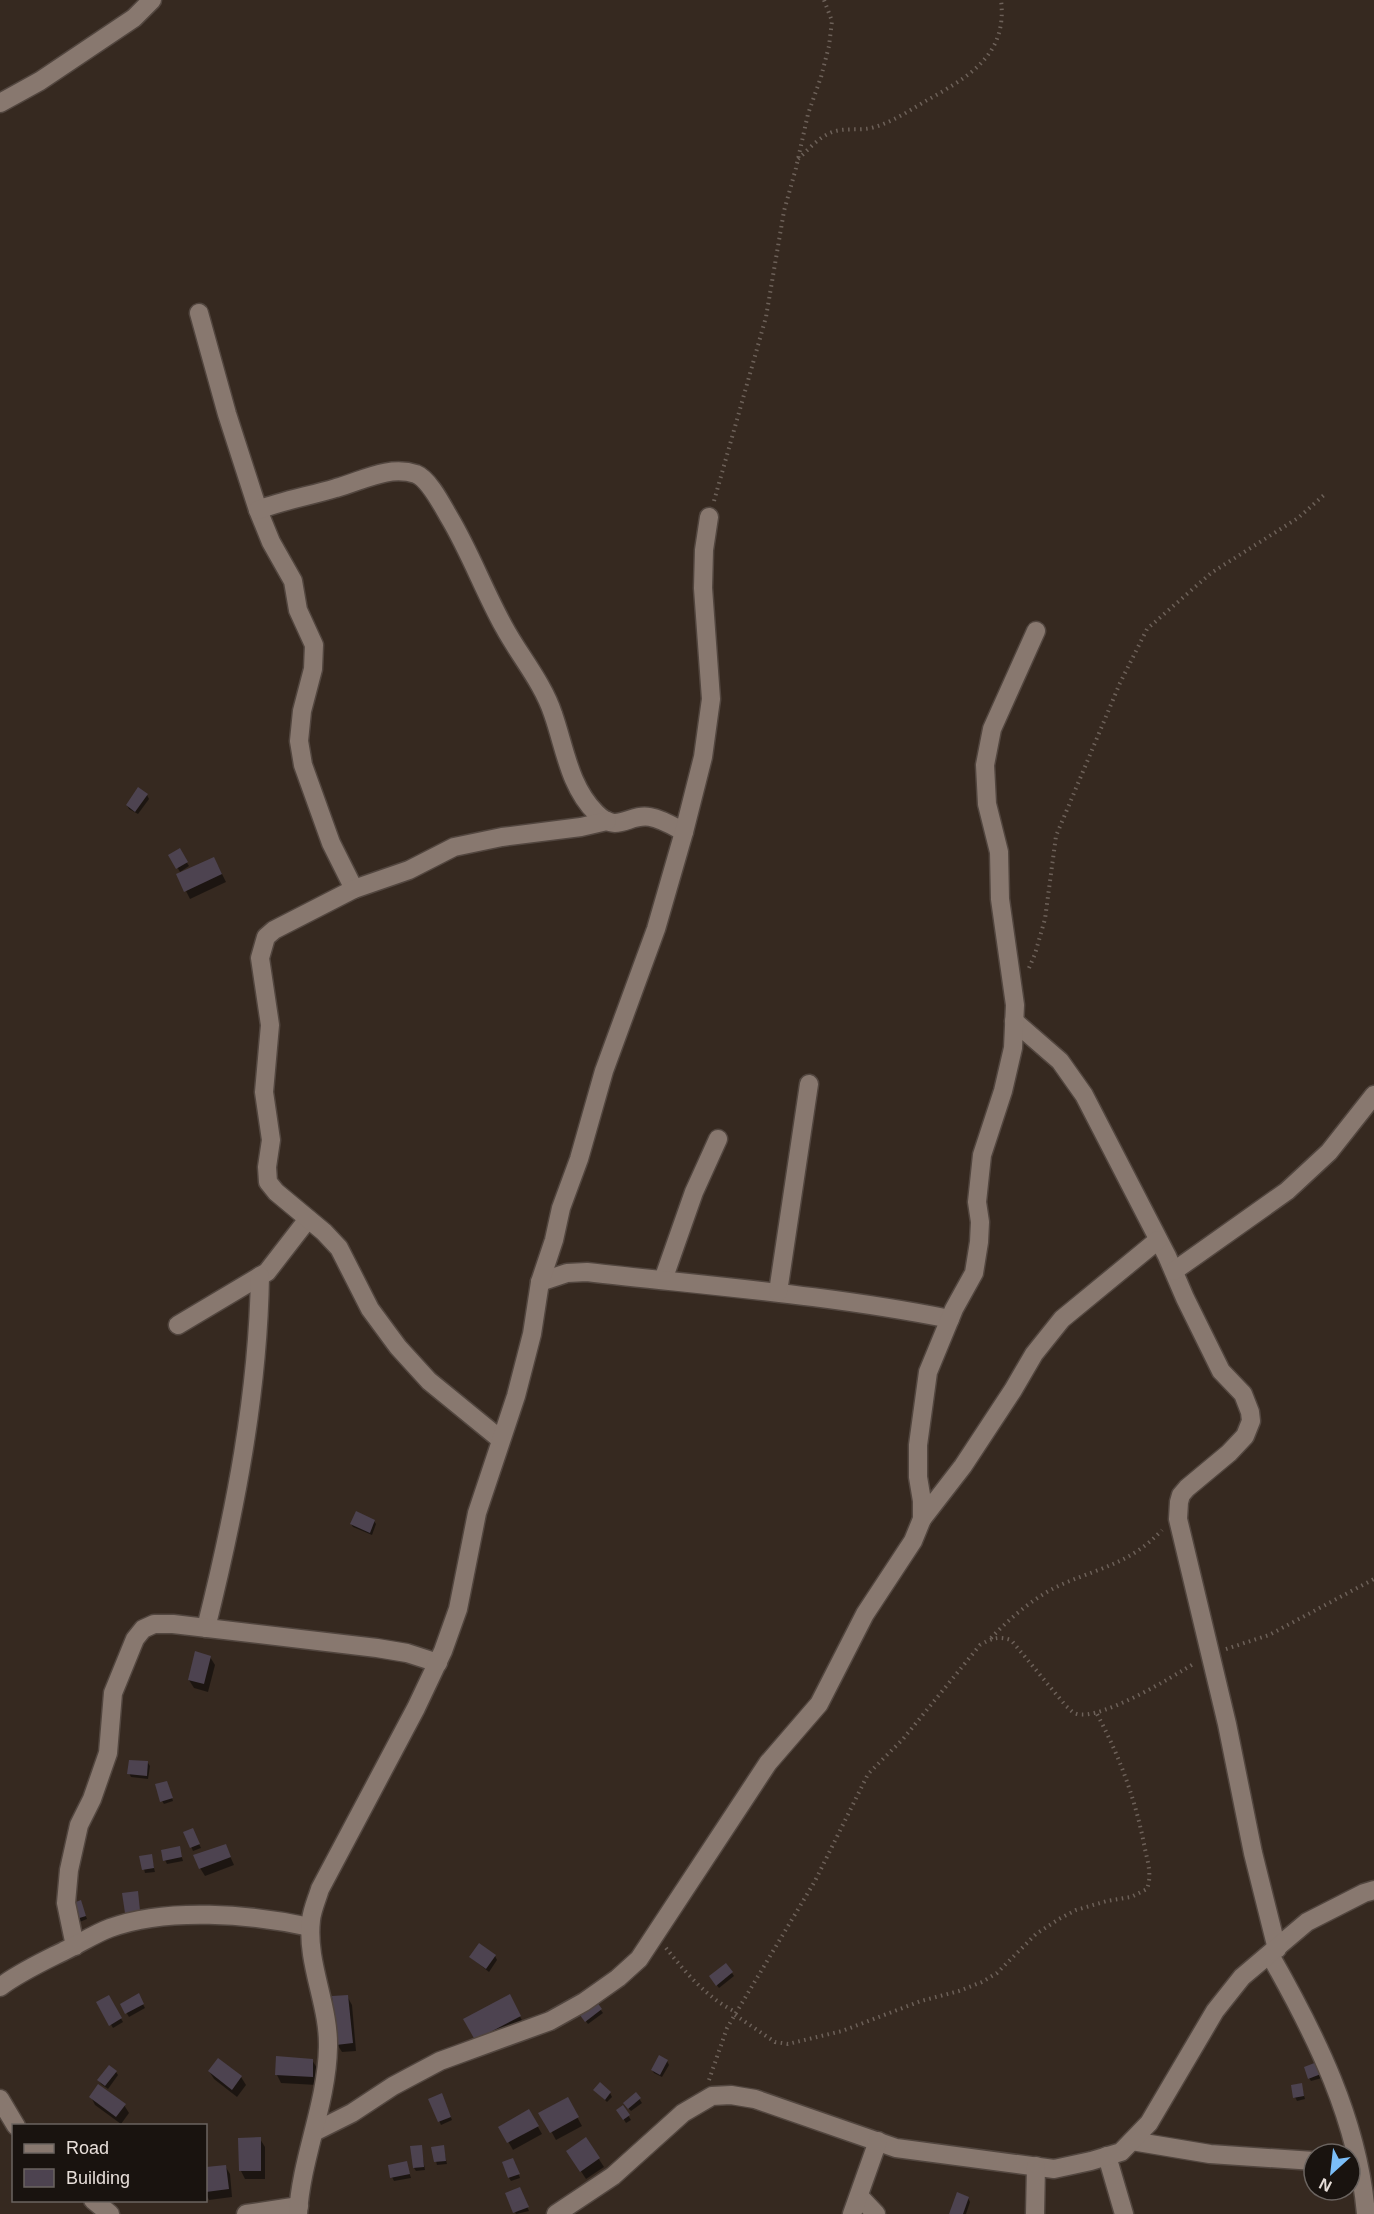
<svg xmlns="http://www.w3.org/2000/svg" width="1374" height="2214" font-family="Helvetica,sans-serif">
<rect width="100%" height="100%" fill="#362920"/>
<g fill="#0007">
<polygon points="147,795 149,799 138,814 129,809 127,805"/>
<polygon points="179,850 189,866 180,872 170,855"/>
<polygon points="218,866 226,882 190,899 186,891"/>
<polygon points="374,1521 376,1524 372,1535 353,1527 351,1524"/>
<polygon points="210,1657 215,1665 208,1692 194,1688 189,1680"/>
<polygon points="148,1763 150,1766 148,1779 131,1777 129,1773"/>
<polygon points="168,1786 173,1801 164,1804 162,1801"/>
<polygon points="185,1833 194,1834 201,1848 193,1851"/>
<polygon points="225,1845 234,1865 205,1876 200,1868"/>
<polygon points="179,1848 183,1861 167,1864 165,1860"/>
<polygon points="151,1856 155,1872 145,1873 141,1857"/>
<polygon points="82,1906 87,1919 77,1923"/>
<polygon points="495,1956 497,1960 489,1972 470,1957"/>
<polygon points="732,1973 734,1976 719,1988 713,1980"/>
<polygon points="138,1995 145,2008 129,2017 122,2005"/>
<polygon points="347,1996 352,2005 356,2051 342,2052 337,2044"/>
<polygon points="509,1996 524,2024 480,2047 465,2020"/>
<polygon points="109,1997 123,2022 113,2028 98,2003"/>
<polygon points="594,2001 603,2013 588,2024 581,2015"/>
<polygon points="312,2060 317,2068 317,2085 281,2083 277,2075"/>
<polygon points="667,2061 669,2065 662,2077 654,2073 652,2070"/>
<polygon points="1318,2068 1322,2078 1311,2081 1309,2078"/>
<polygon points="209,2071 241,2077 246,2085 237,2097 214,2079"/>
<polygon points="116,2072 118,2075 108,2089 101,2084 99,2080"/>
<polygon points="1301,2085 1305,2099 1297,2101 1295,2097"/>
<polygon points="595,2090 610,2093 612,2097 607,2102"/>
<polygon points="636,2094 642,2103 631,2111 627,2107"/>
<polygon points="91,2097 124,2105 129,2113 121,2124 95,2105"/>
<polygon points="443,2098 452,2120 441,2125 430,2100"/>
<polygon points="567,2099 582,2126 556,2140 541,2113"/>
<polygon points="623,2107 631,2120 626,2123 618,2110"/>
<polygon points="529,2111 542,2134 513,2150 500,2127"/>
<polygon points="260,2139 265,2147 265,2179 245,2179 241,2171"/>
<polygon points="586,2139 604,2167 586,2179 573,2159"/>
<polygon points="443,2146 447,2164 437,2165 433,2148"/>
<polygon points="421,2147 425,2170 416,2171 414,2168"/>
<polygon points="406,2163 411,2178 394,2181 392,2177"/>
<polygon points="515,2163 520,2178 511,2181 509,2178"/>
<polygon points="225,2166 230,2174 232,2197 209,2200 206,2194 206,2169"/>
<polygon points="521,2192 529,2211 516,2214 507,2193"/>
<polygon points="968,2198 970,2202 966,2214 950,2214"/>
</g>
<g fill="#4d4350">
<polygon points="138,787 148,794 135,812 126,805"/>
<polygon points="180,848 188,862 176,869 168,855"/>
<polygon points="214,857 222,874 184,892 176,874"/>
<polygon points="356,1511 375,1520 370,1533 350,1524"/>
<polygon points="195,1651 211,1656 204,1684 188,1680"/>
<polygon points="129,1760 148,1761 147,1776 127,1774"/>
<polygon points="167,1781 173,1798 160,1802 155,1784"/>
<polygon points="193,1828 200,1844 190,1848 183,1832"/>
<polygon points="226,1844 231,1857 199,1869 193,1855"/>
<polygon points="180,1846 182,1857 163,1861 161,1850"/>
<polygon points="152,1854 154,1868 142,1870 139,1856"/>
<polygon points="138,1891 140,1911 125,1913 122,1893"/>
<polygon points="81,1900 86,1916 73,1920 68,1905"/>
<polygon points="479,1943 496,1955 486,1969 469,1957"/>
<polygon points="726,1963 733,1972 716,1986 709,1976"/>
<polygon points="139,1993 144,2004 125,2014 120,2004"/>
<polygon points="510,1994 521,2016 475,2040 463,2019"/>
<polygon points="109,1995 122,2018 109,2026 96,2002"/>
<polygon points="348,1995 353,2043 336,2045 332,1996"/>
<polygon points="594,1998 602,2009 585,2022 577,2011"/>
<polygon points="659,2055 668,2060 660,2075 651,2070"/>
<polygon points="276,2056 313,2059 313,2077 275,2075"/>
<polygon points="218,2058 242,2076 232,2090 208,2071"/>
<polygon points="1317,2062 1321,2074 1308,2079 1304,2067"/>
<polygon points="109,2065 117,2071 105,2086 97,2080"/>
<polygon points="600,2082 611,2092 605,2100 593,2090"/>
<polygon points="1302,2083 1304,2096 1293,2098 1291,2085"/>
<polygon points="98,2084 126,2104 116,2117 89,2097"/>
<polygon points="636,2092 641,2098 628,2109 623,2103"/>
<polygon points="442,2093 451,2117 438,2122 428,2099"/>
<polygon points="568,2097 579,2117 550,2133 538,2113"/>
<polygon points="623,2105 630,2115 623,2120 616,2110"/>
<polygon points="529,2109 539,2126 507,2143 498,2127"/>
<polygon points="261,2137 261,2171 239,2171 238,2138"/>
<polygon points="586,2137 600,2158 580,2172 566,2151"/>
<polygon points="422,2145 424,2167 413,2168 410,2146"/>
<polygon points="444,2145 446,2161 434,2162 431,2147"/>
<polygon points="513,2158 520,2174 508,2178 502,2162"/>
<polygon points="407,2161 410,2174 390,2178 388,2165"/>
<polygon points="226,2165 229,2189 206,2192 206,2167"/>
<polygon points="520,2187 529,2207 513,2213 505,2193"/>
<polygon points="957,2192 969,2197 963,2214 949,2214"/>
</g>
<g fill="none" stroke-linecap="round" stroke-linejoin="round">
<g stroke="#52463f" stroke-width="21">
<g id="minor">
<polyline points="0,103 40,81 134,18 152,0"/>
<polyline points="199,313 227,414 258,510 271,542 293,581 298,610 314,645 313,669 302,711 299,741 303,765 331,843 354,889"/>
<path d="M258 510C284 500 310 496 336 488 362 481 388 465 416 474 429 479 442 505 449 517 470 552 484 591 504 627 519 655 543 683 553 714 565 748 569 786 596 813 618 835 628 813 650 817 662 819 673 826 684 832"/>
<polyline points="1014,1021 1060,1061 1084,1095 1167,1256 1185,1298 1221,1371 1243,1394 1250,1412 1251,1421 1245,1436 1229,1453 1187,1488 1181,1495 1179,1502 1178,1519 1227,1724 1253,1853 1277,1949"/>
<polyline points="1174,1271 1287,1191 1329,1152 1374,1095"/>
<polyline points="663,1280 694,1192 718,1139"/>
<path d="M540 1282 567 1273 587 1272C709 1286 830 1295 950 1319"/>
<polyline points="778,1292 809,1084"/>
<polyline points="178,1325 267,1272 308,1219"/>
<polyline points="500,1439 429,1381 398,1347 370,1309 339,1248 324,1232 276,1192 268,1182 267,1167 271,1140 264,1092 270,1025 260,958 266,937 274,930 354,889 409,870 454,847 502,837 581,827 607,821"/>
<polyline points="922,1519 963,1466 1013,1390 1034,1354 1062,1319 1158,1240"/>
<path d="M206 1628C235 1512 258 1395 260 1276"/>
<polyline points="75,1946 66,1903 69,1870 79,1825 92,1799 108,1753 113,1693 135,1639 143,1629 154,1624 173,1624 377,1648 407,1653 438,1663"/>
<path d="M1270 1955C1316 2036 1358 2120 1366 2214"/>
<path d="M0 1987C20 1972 42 1962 64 1951 79 1944 94 1934 110 1928 167 1907 251 1914 310 1927"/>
<polyline points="0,2099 16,2126"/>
<polyline points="314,2132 352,2113 393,2086 440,2061 550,2021 584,2002 618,1978 639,1959 768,1763 819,1704 865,1614 913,1541 922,1519 922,1501 918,1477 918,1445 928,1372 954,1309 974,1273 979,1242 980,1222 977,1202 982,1155 1003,1091 1013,1048 1015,1005 1000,899 999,852 987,804 985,765 992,729 1036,631"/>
<polyline points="1132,2141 1210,2154 1314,2161"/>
<polyline points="1107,2156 1124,2214"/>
<polyline points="859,2196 876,2214"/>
<polyline points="93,2200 110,2214"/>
<polyline points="246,2214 299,2206"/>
<path d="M298 2214C301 2158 327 2104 328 2047 329 2004 306 1963 311 1920 312 1910 317 1899 320 1889L416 1708 443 1651 458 1609 477 1513 516 1396 532 1334 540 1282 554 1240 561 1208 579 1159 604 1071 656 929 684 832 703 757 711 699 703 588 704 550 709 517"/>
<polyline points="556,2214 613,2176 683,2113 712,2096 731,2095 755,2099 896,2148 1054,2169 1091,2161 1121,2152 1149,2123 1215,2011 1242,1977 1307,1922 1364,1893 1374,1890"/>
<polyline points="852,2214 878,2141"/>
<polyline points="1035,2214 1036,2166"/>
</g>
</g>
<g stroke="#6d6159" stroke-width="4" stroke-dasharray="1.5 4.5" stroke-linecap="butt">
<path d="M798 159C808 150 818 138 830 133 843 127 858 131 871 128 891 123 907 112 924 102 966 78 1008 57 1001 0"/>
<polyline points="714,501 766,317 784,211 796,168 808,114 821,77 829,46 832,21 824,0"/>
<polyline points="1029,968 1035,954 1045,919 1056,836 1120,683 1147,629 1211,573 1298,518 1324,495"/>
<path d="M991 1638C1011 1617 1038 1594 1065 1583 1103 1567 1132 1562 1162 1530"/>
<polyline points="1226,1649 1269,1635 1374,1579"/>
<path d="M666 1948C685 1972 708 1999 736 2012"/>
<path d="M735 2015 775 2042 788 2044 842 2031 921 2001 959 1991 982 1982 997 1973 1036 1934 1059 1919 1076 1910 1107 1901 1131 1897 1147 1889C1152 1875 1148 1863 1145 1849 1136 1801 1120 1757 1097 1714"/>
<path d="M709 2080 727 2028 815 1881 868 1774 903 1739 980 1645C992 1638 999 1636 1011 1640L1066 1706C1070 1709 1072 1713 1077 1714 1102 1720 1172 1677 1195 1663"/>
</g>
<use href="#minor" stroke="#88786f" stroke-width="18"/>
</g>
<rect x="12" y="2124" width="195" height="78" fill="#19130f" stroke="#6b6460" stroke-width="1.5"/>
<rect x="24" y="2144" width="30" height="9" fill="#88786f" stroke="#6b6460" stroke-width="1.5"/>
<text x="66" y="2154" font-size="18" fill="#e7ded9">Road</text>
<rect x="24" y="2169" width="30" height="18" fill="#4d4350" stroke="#6b6460" stroke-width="1.5"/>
<text x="66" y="2184" font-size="18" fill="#e7ded9">Building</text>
<g transform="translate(1332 2172) rotate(207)"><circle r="28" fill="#19130f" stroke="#6b6460" stroke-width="1.5"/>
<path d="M0-4.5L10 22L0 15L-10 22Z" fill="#7bbef8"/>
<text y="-9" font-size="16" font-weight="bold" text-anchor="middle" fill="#e7ded9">N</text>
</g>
</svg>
